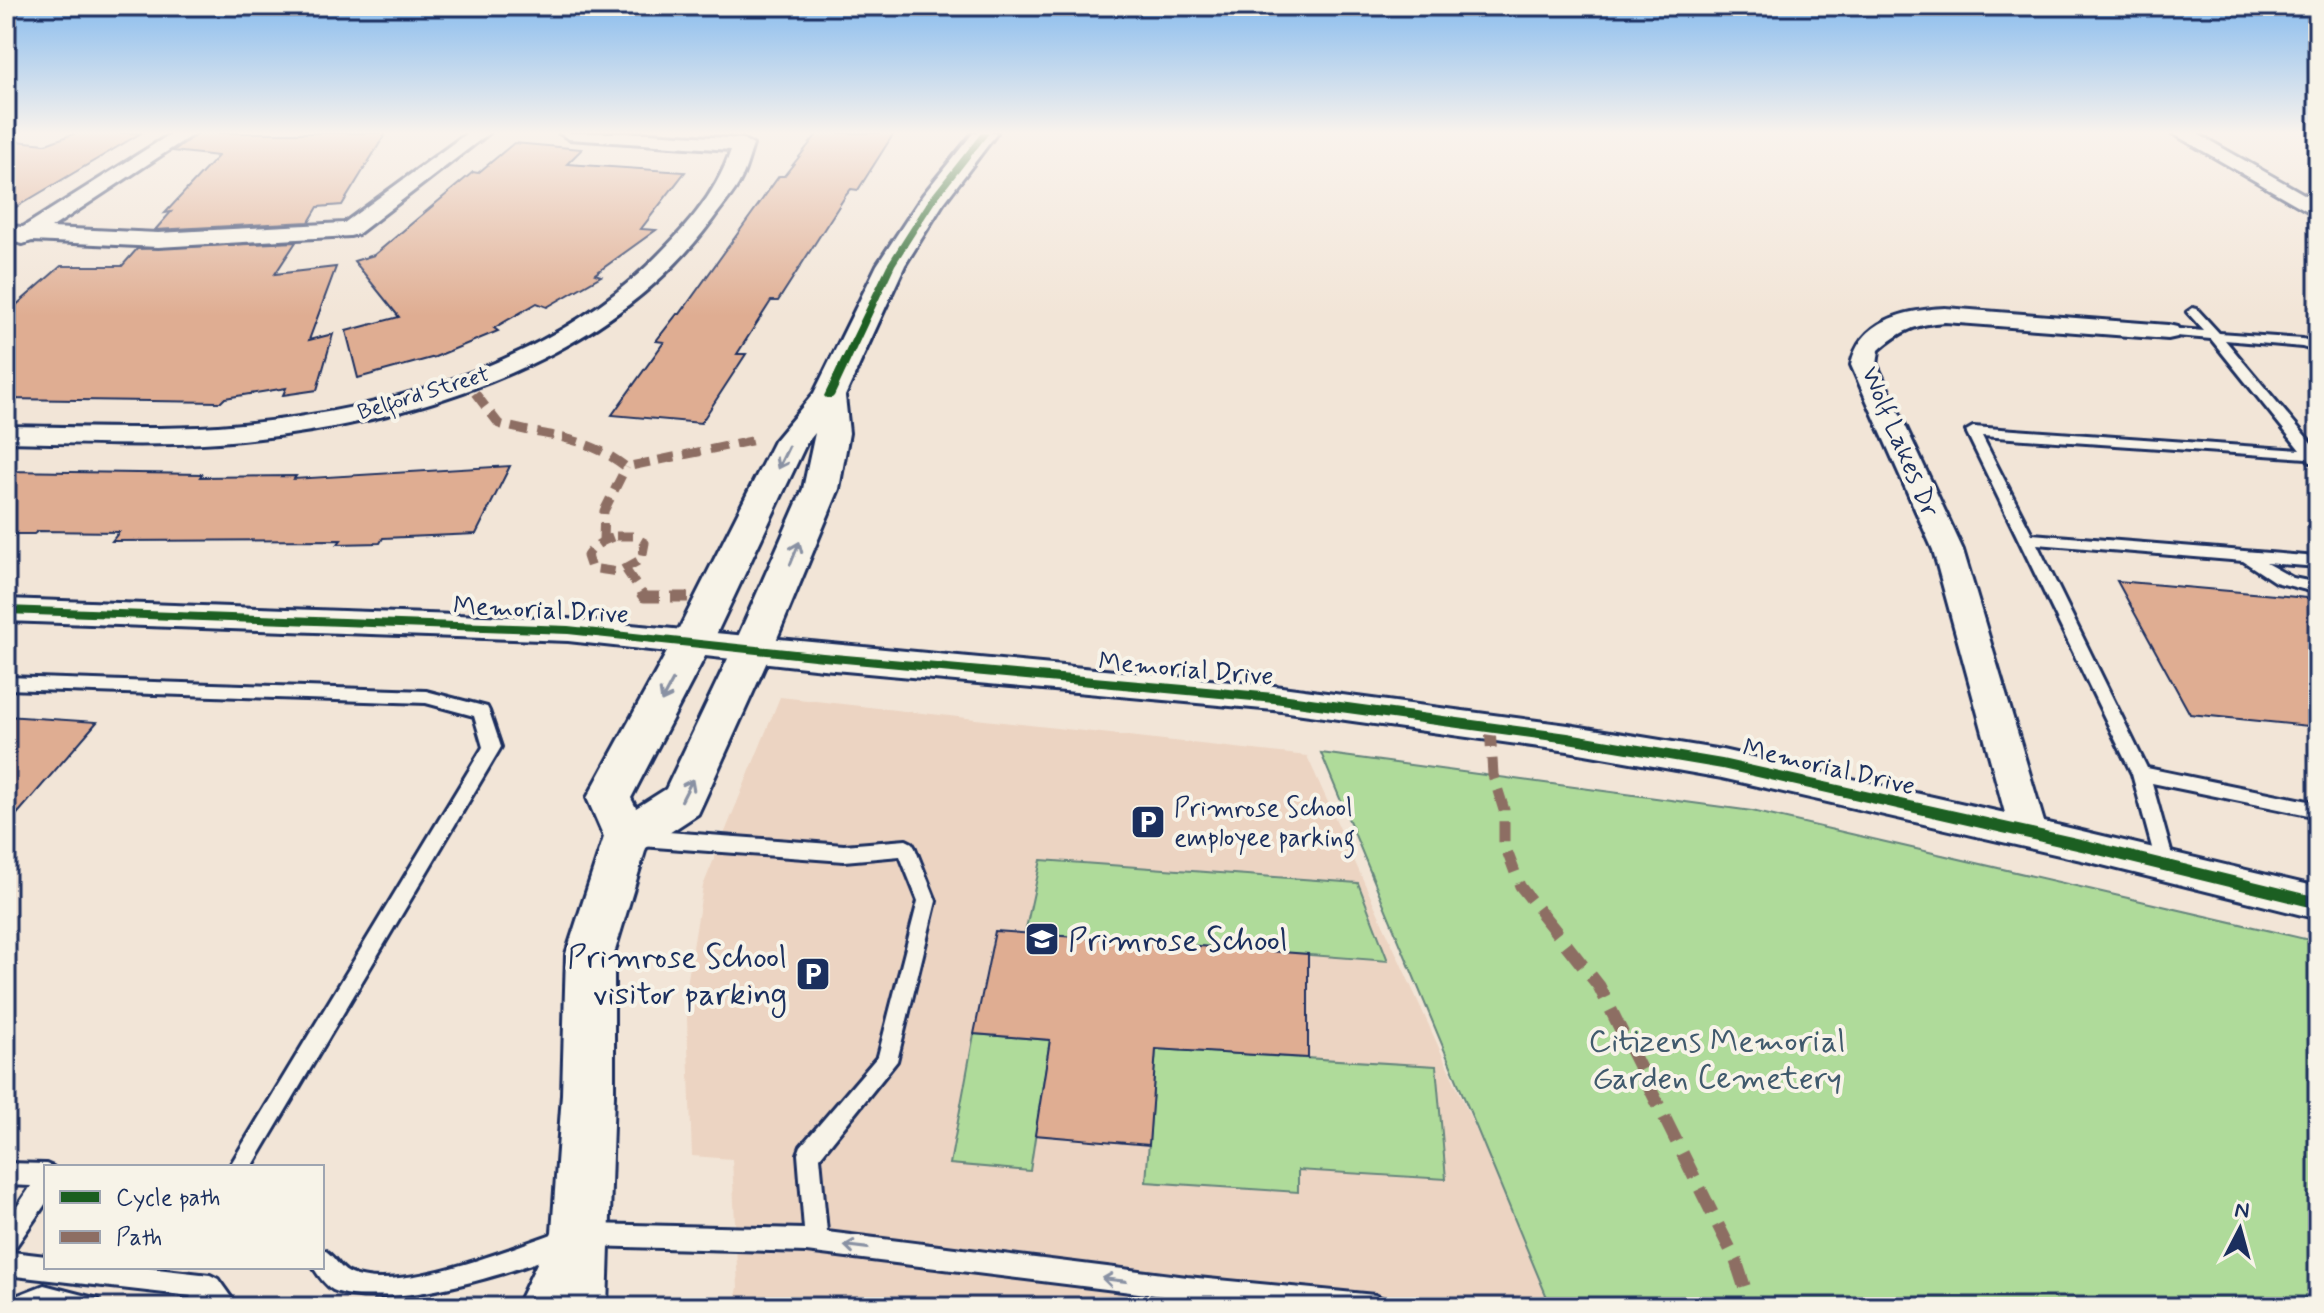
<svg xmlns="http://www.w3.org/2000/svg" width="2324" height="1313" font-family="Mynerve,sans-serif">
<rect width="100%" height="100%" fill="#f2e5d7"/>
<filter id="ink" filterUnits="userSpaceOnUse"><feTurbulence type="fractalNoise" baseFrequency=".0125" numOctaves="2"/><feDisplacementMap in="SourceGraphic" scale="16" xChannelSelector="R" yChannelSelector="G"/><feConvolveMatrix kernelMatrix="1 2 1 2 8 2 1 2 1" color-interpolation-filters="sRGB"/></filter>
<g filter="url(#ink)">
<polygon fill="#ecd4c2" points="780,697 1307,756 1516,1218 1553,1307 733,1307 738,1288 732,1159 692,1156 686,991 703,886"/>
<g fill="#afdb9a" stroke="#65857c" stroke-width="2">
<polygon points="1321,753 1752,811 2318,942 2318,1307 1551,1307"/>
<polygon points="1041,860 1358,883 1388,961 1025,933"/>
<polygon points="974,1034 1050,1040 1030,1171 950,1164"/>
<polygon points="1156,1049 1436,1066 1446,1179 1298,1170 1298,1192 1146,1182"/>
</g>
<g fill="#dfad92" stroke="#1b2f5e" stroke-width="2">
<polygon points="76,133 141,133 6,213 6,140 46,144"/>
<polygon points="198,133 386,133 342,205 318,207 309,222 155,230 171,212 165,213 218,156 173,151"/>
<polygon points="818,133 894,133 858,190 851,189 846,195 778,301 771,301 737,354 746,354 701,423 612,415 664,342 656,341 677,314 680,314 779,176 784,176"/>
<polygon points="514,143 582,149 567,164 685,172 641,229 656,230 595,274 601,276 547,307 537,303 494,328 498,331 435,357 358,378 346,331 399,317 354,261 374,255 473,172 478,173"/>
<polygon points="296,242 275,274 336,267 309,340 333,334 317,390 283,395 286,388 225,398 221,402 6,399 6,314 61,266 122,266 137,249"/>
<polygon points="510,466 476,534 383,538 380,543 338,544 341,540 112,541 119,532 38,531 34,534 6,534 6,471 202,474 200,477 296,476 294,479"/>
<polygon points="2117,581 2318,599 2318,727 2190,714"/>
<polygon points="6,716 97,722 6,827"/>
<polygon points="995,931 1308,954 1308,1058 1156,1049 1149,1145 1035,1135 1050,1040 974,1034"/>
</g>
<g fill="none" stroke-linecap="round" stroke-linejoin="round">
<g stroke="#1b2f5e" stroke-width="6">
<g id="service">
<polygon points="2193,308 2197,309 2219,333 2303,339 2318,344 2318,352 2302,347 2225,340 2318,451 2318,462 2310,462 2307,458 1982,436 2032,534 2318,557 2318,567 2266,563 2293,578 2318,583 2318,593 2275,582 2243,561 2037,544 2147,768 2318,803 2318,817 2152,783 2175,866 2173,872 2166,874 2159,872 2157,866 2132,774 1966,431 1973,427 2300,450 2211,339 2164,335 2162,332 2168,328 2204,331 2187,312"/>
<polygon points="6,677 426,691 487,707 489,711 501,747 252,1167 229,1167 483,747 474,716 426,703 6,689"/>
<polygon points="641,830 844,845 906,840 912,843 915,848 936,901 897,1061 820,1157 827,1232 1187,1277 1375,1295 1383,1299 1387,1307 1252,1307 806,1252 589,1246 581,1243 578,1235 581,1227 589,1224 804,1229 798,1154 801,1146 878,1056 918,901 900,856 844,861 641,846 635,843 632,838 635,833"/>
<polygon points="6,1163 46,1164 53,1167 46,1167 46,1203 12,1252 46,1256 46,1267 139,1267 210,1275 218,1279 238,1307 186,1307 191,1296 6,1275 6,1223 31,1186 6,1185"/>
<path d="M563 1230 571 1233 574 1241 571 1249C516 1272 387 1313 333 1290 325 1285 318 1275 313 1267H322V1249C334 1254 338 1268 349 1273 398 1296 514 1247 563 1230Z"/>
<polygon points="44,1285 98,1299 102,1307 6,1307 8,1299"/>
</g>
</g>
<g stroke="#1b2f5e" stroke-width="6">
<g id="minor">
<polygon points="172,133 195,133 51,228 158,233 344,223 467,133 489,133 358,234 350,236 158,247 32,241 23,244 6,240 6,226 23,227"/>
<path d="M559 133H649L743 139 753 145C749 156 746 169 741 179 734 194 722 206 713 219 605 368 394 429 219 442 148 447 77 443 6 442V426C77 427 147 430 218 426 367 415 536 371 647 266 682 232 715 197 731 150L569 139Z"/>
<polygon points="2172,133 2196,133 2318,202 2318,217"/>
<path d="M1945 308 2168 325 2177 327 2180 332 2177 337 2168 339 1945 322C1916 324 1900 331 1879 350L1877 365 1963 550 2044 822 2318 887V919L2090 862 1722 778 1568 751 1274 710 823 669 568 641 6 621V599L568 619 1274 686 1568 725 1722 750 2005 813 1933 550 1851 365C1860 320 1905 310 1945 308Z"/>
</g>
</g>
<g stroke="#1b2f5e" stroke-width="6">
<path id="tertiary" d="M973 133H997L943 204 905 265 845 396 849 433 839 489 773 648 704 801 698 814 646 848 614 954V1094L607 1307H516L552 1232 562 1094 566 954 604 837 587 798 673 641 774 441 814 393 877 265 923 195ZM815 433 803 489 733 648 666 789 636 808 631 798 713 641 806 444Z"/>
</g>
<use href="#service" fill="#f7f3e8" fill-rule="evenodd"/>
<use href="#minor" fill="#f7f3e8" fill-rule="evenodd"/>
<use href="#tertiary" fill="#f7f3e8" fill-rule="evenodd"/>
<g stroke="#8d6e63" stroke-width="9" stroke-dasharray="17 9" stroke-linecap="butt">
<path d="M475 393 499 424C549 438 584 434 626 467L756 440"/>
<path d="M616 536H633L645 543 642 559 618 572 591 568 587 556C594 545 604 540 616 536Z"/>
<polyline points="603,540 604,511 626,467"/>
<polyline points="626,570 643,595"/>
</g>
<g stroke="#8d6e63" stroke-width="11" stroke-dasharray="21 11" stroke-linecap="butt">
<polyline points="641,593 644,597 688,597"/>
<polyline points="1490,727 1493,775 1504,810 1504,843 1520,886 1543,915"/>
</g>
<polyline stroke="#8d6e63" stroke-width="13" stroke-dasharray="27 13" stroke-linecap="butt" points="1541,913 1599,986 1736,1261 1751,1307"/>
<g stroke="#f7f3e8" stroke-width="5">
<g id="cycleway">
<polygon points="981,133 989,133 935,202 895,265 834,396 832,398 826,398 824,396 887,265 929,199"/>
<polygon points="6,606 568,626 823,653 1274,693 1568,733 1722,759 2090,841 2318,897 2318,909 2090,853 1722,769 1568,743 1274,703 823,661 568,634 6,614"/>
</g>
</g>
<use href="#cycleway" fill="#1b5e20" fill-rule="evenodd"/>
</g>
<defs><path id="oneway-shaft" d="M-6 0H5M1.5-3L5.5 0L1.5 3" fill="none" stroke-width="1.6" stroke-linecap="round" stroke-linejoin="round" transform="scale(2)"/></defs>
<g stroke="#8991a3">
<use href="#oneway-shaft" transform="translate(783 458) rotate(116)"/>
<use href="#oneway-shaft" transform="translate(795 553) rotate(-68)"/>
<use href="#oneway-shaft" transform="translate(667 691) rotate(118)"/>
<use href="#oneway-shaft" transform="translate(687 790) rotate(-63)"/>
<use href="#oneway-shaft" transform="translate(856 1247) rotate(-173)"/>
<use href="#oneway-shaft" transform="translate(1114 1280) rotate(-173)"/>
</g>
</g>
<linearGradient id="sky" x2="0" y2="1"><stop stop-color="#89bcee"/><stop offset="0.42" stop-color="#f9f3ed"/><stop offset="1" stop-color="#f9f3ed" stop-opacity="0"/></linearGradient>
<rect width="2324" height="316" fill="url(#sky)"/>
<defs>
<g id="parking-square" transform="scale(1.8)"><rect x="-9" y="-9" width="18" height="18" rx="4" fill="#1b2f5e" stroke="#f7f3e8"/><path d="M-3.5-5.5H1a3.5 3.5 0 0 1 0 7H-1V5.5H-3.5ZM-1-3.4V-.6H.8a1.4 1.4 0 0 0 0-2.8Z" fill="#fff"/></g>
<g id="school-square" transform="scale(1.8)"><rect x="-9" y="-9" width="18" height="18" rx="4" fill="#1b2f5e" stroke="#f7f3e8"/><path d="M0-5L7-2L0 1L-7-2ZM-4 1L0 2.5L4 1V4Q0 6-4 4Z" fill="#fff"/></g>
</defs>
<g fill-rule="evenodd">
<use href="#parking-square" x="1148" y="822"/>
<use href="#school-square" x="1042" y="939"/>
<use href="#parking-square" x="813" y="974"/>
</g>
<g text-anchor="middle" stroke-width="8" stroke-linejoin="round" paint-order="stroke">
<g font-size="22" fill="#1b2f5e" stroke="#f7f3e8">
<text transform="translate(423 392) rotate(-17)" y="8">Belford Street</text>
</g>
<g font-size="26" fill="#1b2f5e" stroke="#f7f3e8">
<text transform="translate(1901 441) rotate(67)" y="9">Wolf Lakes Dr</text>
<text transform="translate(541 609) rotate(3)" y="9">Memorial Drive</text>
<text transform="translate(1186 668) rotate(5)" y="9">Memorial Drive</text>
<text transform="translate(1829 766) rotate(13)" y="9">Memorial Drive</text>
</g>
<g font-size="26" fill="#1b2f5e" stroke="#f7f3e8" text-anchor="start">
<text x="1174" y="816">Primrose School<tspan x="1174" dy="30">employee parking</tspan></text>
</g>
<g font-size="32" fill="#1b2f5e" stroke="#f7f3e8" text-anchor="start">
<text x="1068" y="950">Primrose School</text>
<text x="787" y="967" text-anchor="end">Primrose School<tspan x="787" dy="37">visitor parking</tspan></text>
</g>
<g font-size="32" fill="#405a6d" stroke="#f7f3e8">
<text x="1717" y="1051">Citizens Memorial<tspan x="1717" dy="37">Garden Cemetery</tspan></text>
</g>
</g>
<rect width="2324" height="1313" fill="none" stroke="#f7f3e8" stroke-width="32"/>
<rect x="16" y="16" width="2292" height="1281" fill="none" stroke="#1b2f5e" stroke-width="3" filter="url(#ink)"/>
<rect x="44" y="1165" width="280" height="104" fill="#f7f3e8" stroke="#9fa5b1" stroke-width="2"/>
<rect x="60" y="1191" width="40" height="12" fill="#1b5e20" stroke="#9fa5b1" stroke-width="2"/>
<text x="116" y="1205" font-size="24" fill="#1b2f5e">Cycle path</text>
<rect x="60" y="1231" width="40" height="12" fill="#8d6e63" stroke="#9fa5b1" stroke-width="2"/>
<text x="116" y="1245" font-size="24" fill="#1b2f5e">Path</text>
<g transform="translate(2240 1229) rotate(6)" stroke="#f7f3e8" stroke-width="6" paint-order="stroke">
<path d="M0-6L14 30L0 20L-14 30Z" fill="#1b2f5e"/>
<text y="-12" font-size="22" font-weight="bold" text-anchor="middle" fill="#1b2f5e">N</text>
</g>
</svg>
